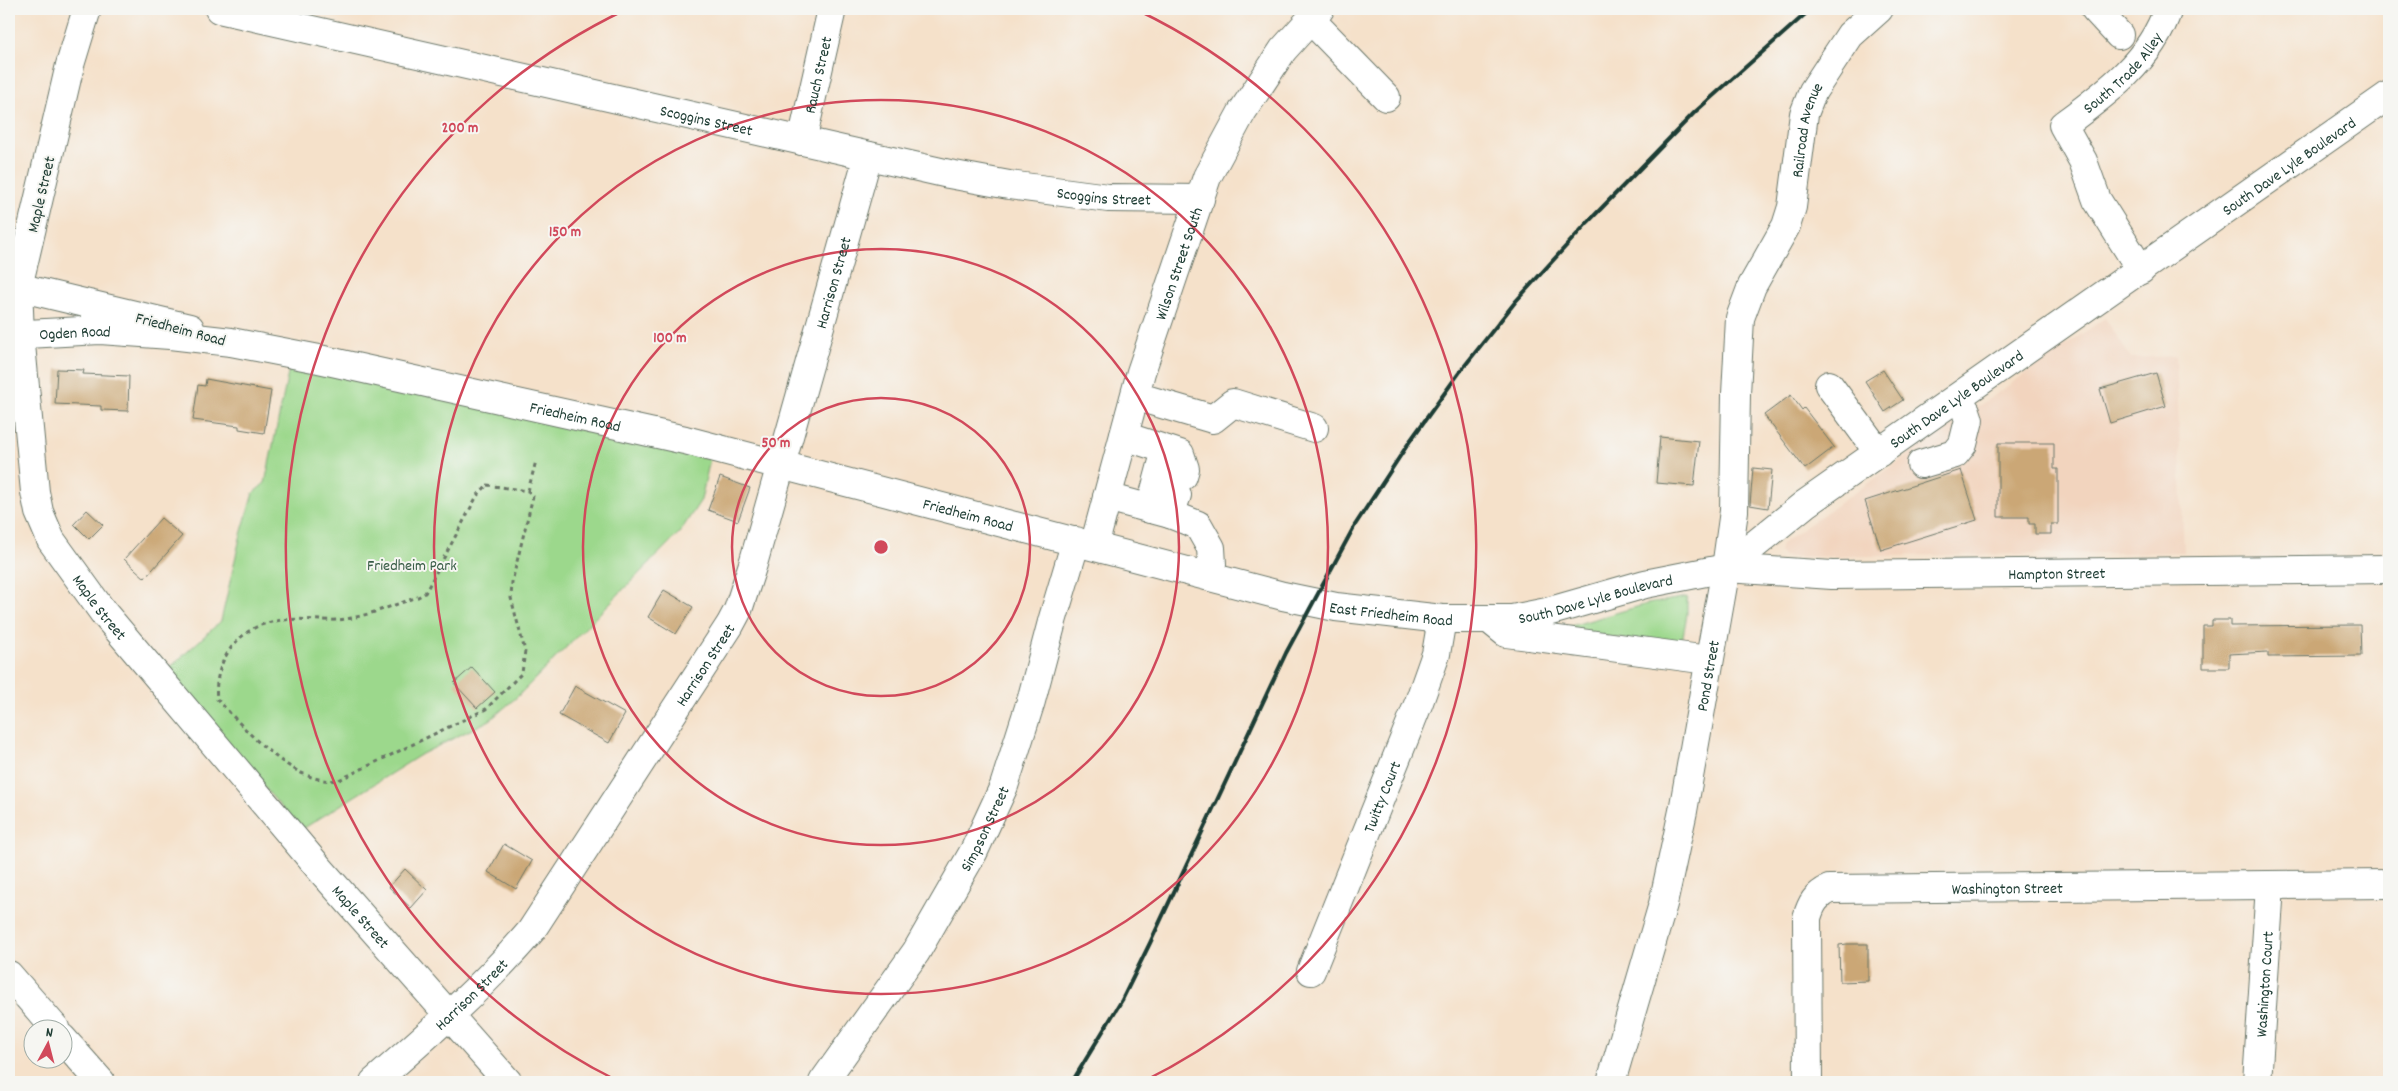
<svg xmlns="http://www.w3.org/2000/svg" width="2398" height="1091" font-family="Dekko,sans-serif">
<rect width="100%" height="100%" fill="#f6f6f2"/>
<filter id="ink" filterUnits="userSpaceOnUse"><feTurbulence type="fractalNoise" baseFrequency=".02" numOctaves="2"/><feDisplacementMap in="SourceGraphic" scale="10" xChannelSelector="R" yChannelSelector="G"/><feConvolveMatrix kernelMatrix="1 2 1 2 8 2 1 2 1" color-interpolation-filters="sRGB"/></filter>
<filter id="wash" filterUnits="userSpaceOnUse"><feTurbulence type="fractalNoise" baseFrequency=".0096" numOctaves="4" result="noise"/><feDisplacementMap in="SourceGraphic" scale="20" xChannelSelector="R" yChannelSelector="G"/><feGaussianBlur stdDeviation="1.12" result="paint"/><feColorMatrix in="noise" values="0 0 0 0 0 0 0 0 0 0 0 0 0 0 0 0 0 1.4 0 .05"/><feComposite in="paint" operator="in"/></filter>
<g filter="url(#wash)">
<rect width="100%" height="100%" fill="#f5e1ca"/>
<polygon fill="#f2d4be" points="2105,318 2131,358 2176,356 2184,552 1790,557 1783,556 1779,552 1781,544"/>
<g fill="#9cd88c" stroke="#5e8a60">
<polygon points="290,364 710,459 701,500 680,532 518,696 490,720 422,754 301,830 165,672 221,621 240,538 253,493 265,483"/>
<polygon points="1687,597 1687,614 1681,647 1566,631 1567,627 1647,604"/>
</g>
<g id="blocks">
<g fill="#cba776">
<polygon points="57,369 84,370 83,374 129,376 128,411 101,410 101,406 55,404"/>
<polygon points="1883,370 1903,400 1885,412 1865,381"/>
<polygon points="2156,373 2166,406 2110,423 2100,389"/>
<polygon points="206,379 271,391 264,433 239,429 239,426 193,420 198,385 205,386"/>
<polygon points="1791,395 1802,410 1804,408 1834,447 1805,469 1764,415"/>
<polygon points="1660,437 1699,441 1694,486 1656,483"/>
<polygon points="1998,443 2054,443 2054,469 2058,469 2058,524 2051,524 2051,534 2035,534 2035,524 2029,524 2029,517 1998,517"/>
<polygon points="1753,468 1772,470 1768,508 1750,505"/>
<polygon points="1961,470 1977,520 1881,550 1865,501"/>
<polygon points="720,477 750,488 738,521 708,510"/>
<polygon points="87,510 103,525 89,539 74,524"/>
<polygon points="161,518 182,536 145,578 124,559"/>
<polygon points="664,590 693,607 676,634 648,617"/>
<polygon points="2212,620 2230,620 2230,626 2360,625 2361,656 2268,657 2268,652 2229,654 2229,668 2203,668 2203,626 2212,626"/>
<polygon points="472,667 495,692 477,708 454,683"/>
<polygon points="575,686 625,714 609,743 559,715"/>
<polygon points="504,844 532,861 516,889 488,872"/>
<polygon points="405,869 427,890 411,908 389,887"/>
<polygon points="1847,944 1868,944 1868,981 1840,982 1839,945"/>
</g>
</g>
</g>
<g filter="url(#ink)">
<use href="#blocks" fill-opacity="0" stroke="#6a7668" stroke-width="1"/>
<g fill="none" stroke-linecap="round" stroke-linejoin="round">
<g stroke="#6a7668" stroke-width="30">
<g id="minor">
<path id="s1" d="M87 9 70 65 18 287 20 334 35 492 39 512 51 540 103 612 319 868 508 1082"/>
<path id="s2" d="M219 9 949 174 1009 185 1108 198 1200 199"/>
<polyline points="2095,9 2119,35"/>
<polyline points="1311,20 1386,97"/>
<path id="s3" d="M802 141 832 9"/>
<path id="s4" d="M2141 270 2097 200 2083 161 2063 125C2105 94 2151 61 2168 9"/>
<polyline points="9,285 190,328"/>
<polyline points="1829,385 1879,453"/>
<polyline points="1135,396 1213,419 1233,403 1314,428"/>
<polyline points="1124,436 1180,454 1185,469 1183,476"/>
<polyline points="1921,464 1955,454 1963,444 1969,420 1966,411 1957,398"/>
<polyline points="1107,497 1170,514 1177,495"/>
<polyline points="1150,509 1166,450"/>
<polyline points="1170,514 1198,525 1211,548 1212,564 1208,576"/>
<path id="s5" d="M1094 546 1141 372 1207 177 1242 112 1283 50 1320 9"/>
<path id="s6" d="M1726 568 1832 575 2389 569"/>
<polyline points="1490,620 1506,633 1708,660"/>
<path id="s7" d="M1311 971 1419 702 1436 654 1442 619"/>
<polyline points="9,975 55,1028"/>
<polyline points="62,1038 101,1082"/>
<path id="s8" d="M374 1082C429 1034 483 987 531 931L730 625 738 610 753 564 868 156"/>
<path id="s9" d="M823 1082 916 952 974 851 1004 786 1031 701 1053 618 1076 541"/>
<path id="s10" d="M1611 1082 1663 904 1683 811 1726 568 1734 511 1736 394 1740 318 1752 286 1786 226 1792 207 1804 114 1813 91 1850 35 1879 9"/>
<path id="s11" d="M1808 1082 1807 918C1811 904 1816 895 1829 889L2389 884"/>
<path id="s12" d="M2257 1082 2270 886"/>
</g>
</g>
<g stroke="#6a7668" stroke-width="30">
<g id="major">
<path id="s13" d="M9 335 100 330 170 335 231 342 319 359 685 440 1283 596 1336 607 1442 619H1512L1547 612 1645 584 1726 568 1805 504 2389 95"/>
</g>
</g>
<g stroke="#6a7668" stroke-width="3" stroke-dasharray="4 4" stroke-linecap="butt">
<path d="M487 485 528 491 533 496 512 582 511 598 525 651 522 673 486 709 339 780C294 787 245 729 217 699 213 667 233 634 264 624 287 616 313 621 337 620 364 618 393 605 418 597L425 593 477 496Z"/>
<polyline points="528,491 536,461"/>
</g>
<use href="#minor" stroke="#fff" stroke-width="28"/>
<use href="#major" stroke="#fff" stroke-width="28"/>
<polyline stroke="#1f3d34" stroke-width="4" points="1072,1082 1122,1000 1150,943 1286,653 1355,525 1410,441 1459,373 1516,301 1588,222 1695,112 1811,9"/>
</g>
</g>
<g fill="none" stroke="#d1495b" stroke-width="2.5">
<circle cx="881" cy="547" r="149"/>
<circle cx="881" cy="547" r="298"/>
<circle cx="881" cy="547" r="447"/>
<path d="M620 1082A595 595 0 0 1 625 10M1137 10A595 595 0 0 1 1142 1082"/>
</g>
<g text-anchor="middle" stroke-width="4" stroke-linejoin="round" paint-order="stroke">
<g font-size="16" fill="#1f3d34" stroke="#f6f6f2">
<text dy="6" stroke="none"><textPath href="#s4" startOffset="245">South Trade Alley</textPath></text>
<text dy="6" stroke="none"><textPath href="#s3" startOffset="68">Rauch Street</textPath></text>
<text dy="6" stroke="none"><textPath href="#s2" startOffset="500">Scoggins Street</textPath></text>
<text dy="6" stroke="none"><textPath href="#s10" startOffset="980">Railroad Avenue</textPath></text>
<text dy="6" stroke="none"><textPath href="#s13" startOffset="2448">South Dave Lyle Boulevard</textPath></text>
<text transform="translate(40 194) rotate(-77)" y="6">Maple Street</text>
<text dy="6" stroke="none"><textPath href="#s2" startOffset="905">Scoggins Street</textPath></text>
<text dy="6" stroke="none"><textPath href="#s5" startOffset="295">Wilson Street South</textPath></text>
<text dy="6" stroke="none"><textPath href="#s8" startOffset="941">Harrison Street</textPath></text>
<text transform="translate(181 328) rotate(15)" y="6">Friedheim Road</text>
<text dy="6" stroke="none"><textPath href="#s13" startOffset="66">Ogden Road</textPath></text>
<text dy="6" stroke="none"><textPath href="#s13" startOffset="2042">South Dave Lyle Boulevard</textPath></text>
<text dy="6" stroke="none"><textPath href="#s13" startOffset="575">Friedheim Road</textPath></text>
<text dy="6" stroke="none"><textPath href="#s13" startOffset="980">Friedheim Road</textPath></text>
<text dy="6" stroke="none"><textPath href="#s6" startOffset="331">Hampton Street</textPath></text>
<text dy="6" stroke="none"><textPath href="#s13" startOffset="1622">South Dave Lyle Boulevard</textPath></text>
<text dy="6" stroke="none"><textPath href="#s1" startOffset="626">Maple Street</textPath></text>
<text dy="6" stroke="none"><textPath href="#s13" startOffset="1415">East Friedheim Road</textPath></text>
<text dy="6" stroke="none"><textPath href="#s8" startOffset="536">Harrison Street</textPath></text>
<text dy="6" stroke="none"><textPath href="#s10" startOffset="418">Pond Street</textPath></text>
<text dy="6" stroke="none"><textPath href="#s7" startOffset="188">Twitty Court</textPath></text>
<text dy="6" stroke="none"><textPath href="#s9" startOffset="301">Simpson Street</textPath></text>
<text dy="6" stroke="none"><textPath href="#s11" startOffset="380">Washington Street</textPath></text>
<text dy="6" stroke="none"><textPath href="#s1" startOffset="1031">Maple Street</textPath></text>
<text dy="6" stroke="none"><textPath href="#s12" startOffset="98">Washington Court</textPath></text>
<text dy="6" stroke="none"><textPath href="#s8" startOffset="131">Harrison Street</textPath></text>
</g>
<g font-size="16" fill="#385c46" stroke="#f6f6f2">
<text x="412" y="570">Friedheim Park</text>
</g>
</g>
<circle cx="881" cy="547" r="8" fill="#d1495b" stroke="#f6f6f2" stroke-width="2.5"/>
<g font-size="15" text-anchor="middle" font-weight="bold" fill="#d1495b" stroke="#f6f6f2" stroke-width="4" stroke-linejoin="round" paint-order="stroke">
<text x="460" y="132">200 m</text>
<text x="565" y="236">150 m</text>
<text x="670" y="342">100 m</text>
<text x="776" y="447">50 m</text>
</g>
<rect width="2398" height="1091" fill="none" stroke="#f6f6f2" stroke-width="30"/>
<g transform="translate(48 1044) rotate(7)"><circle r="24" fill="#f6f6f2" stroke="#a0aca6"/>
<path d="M0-4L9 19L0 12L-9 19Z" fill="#d1495b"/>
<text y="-8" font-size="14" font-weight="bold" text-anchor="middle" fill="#1f3d34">N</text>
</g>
</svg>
